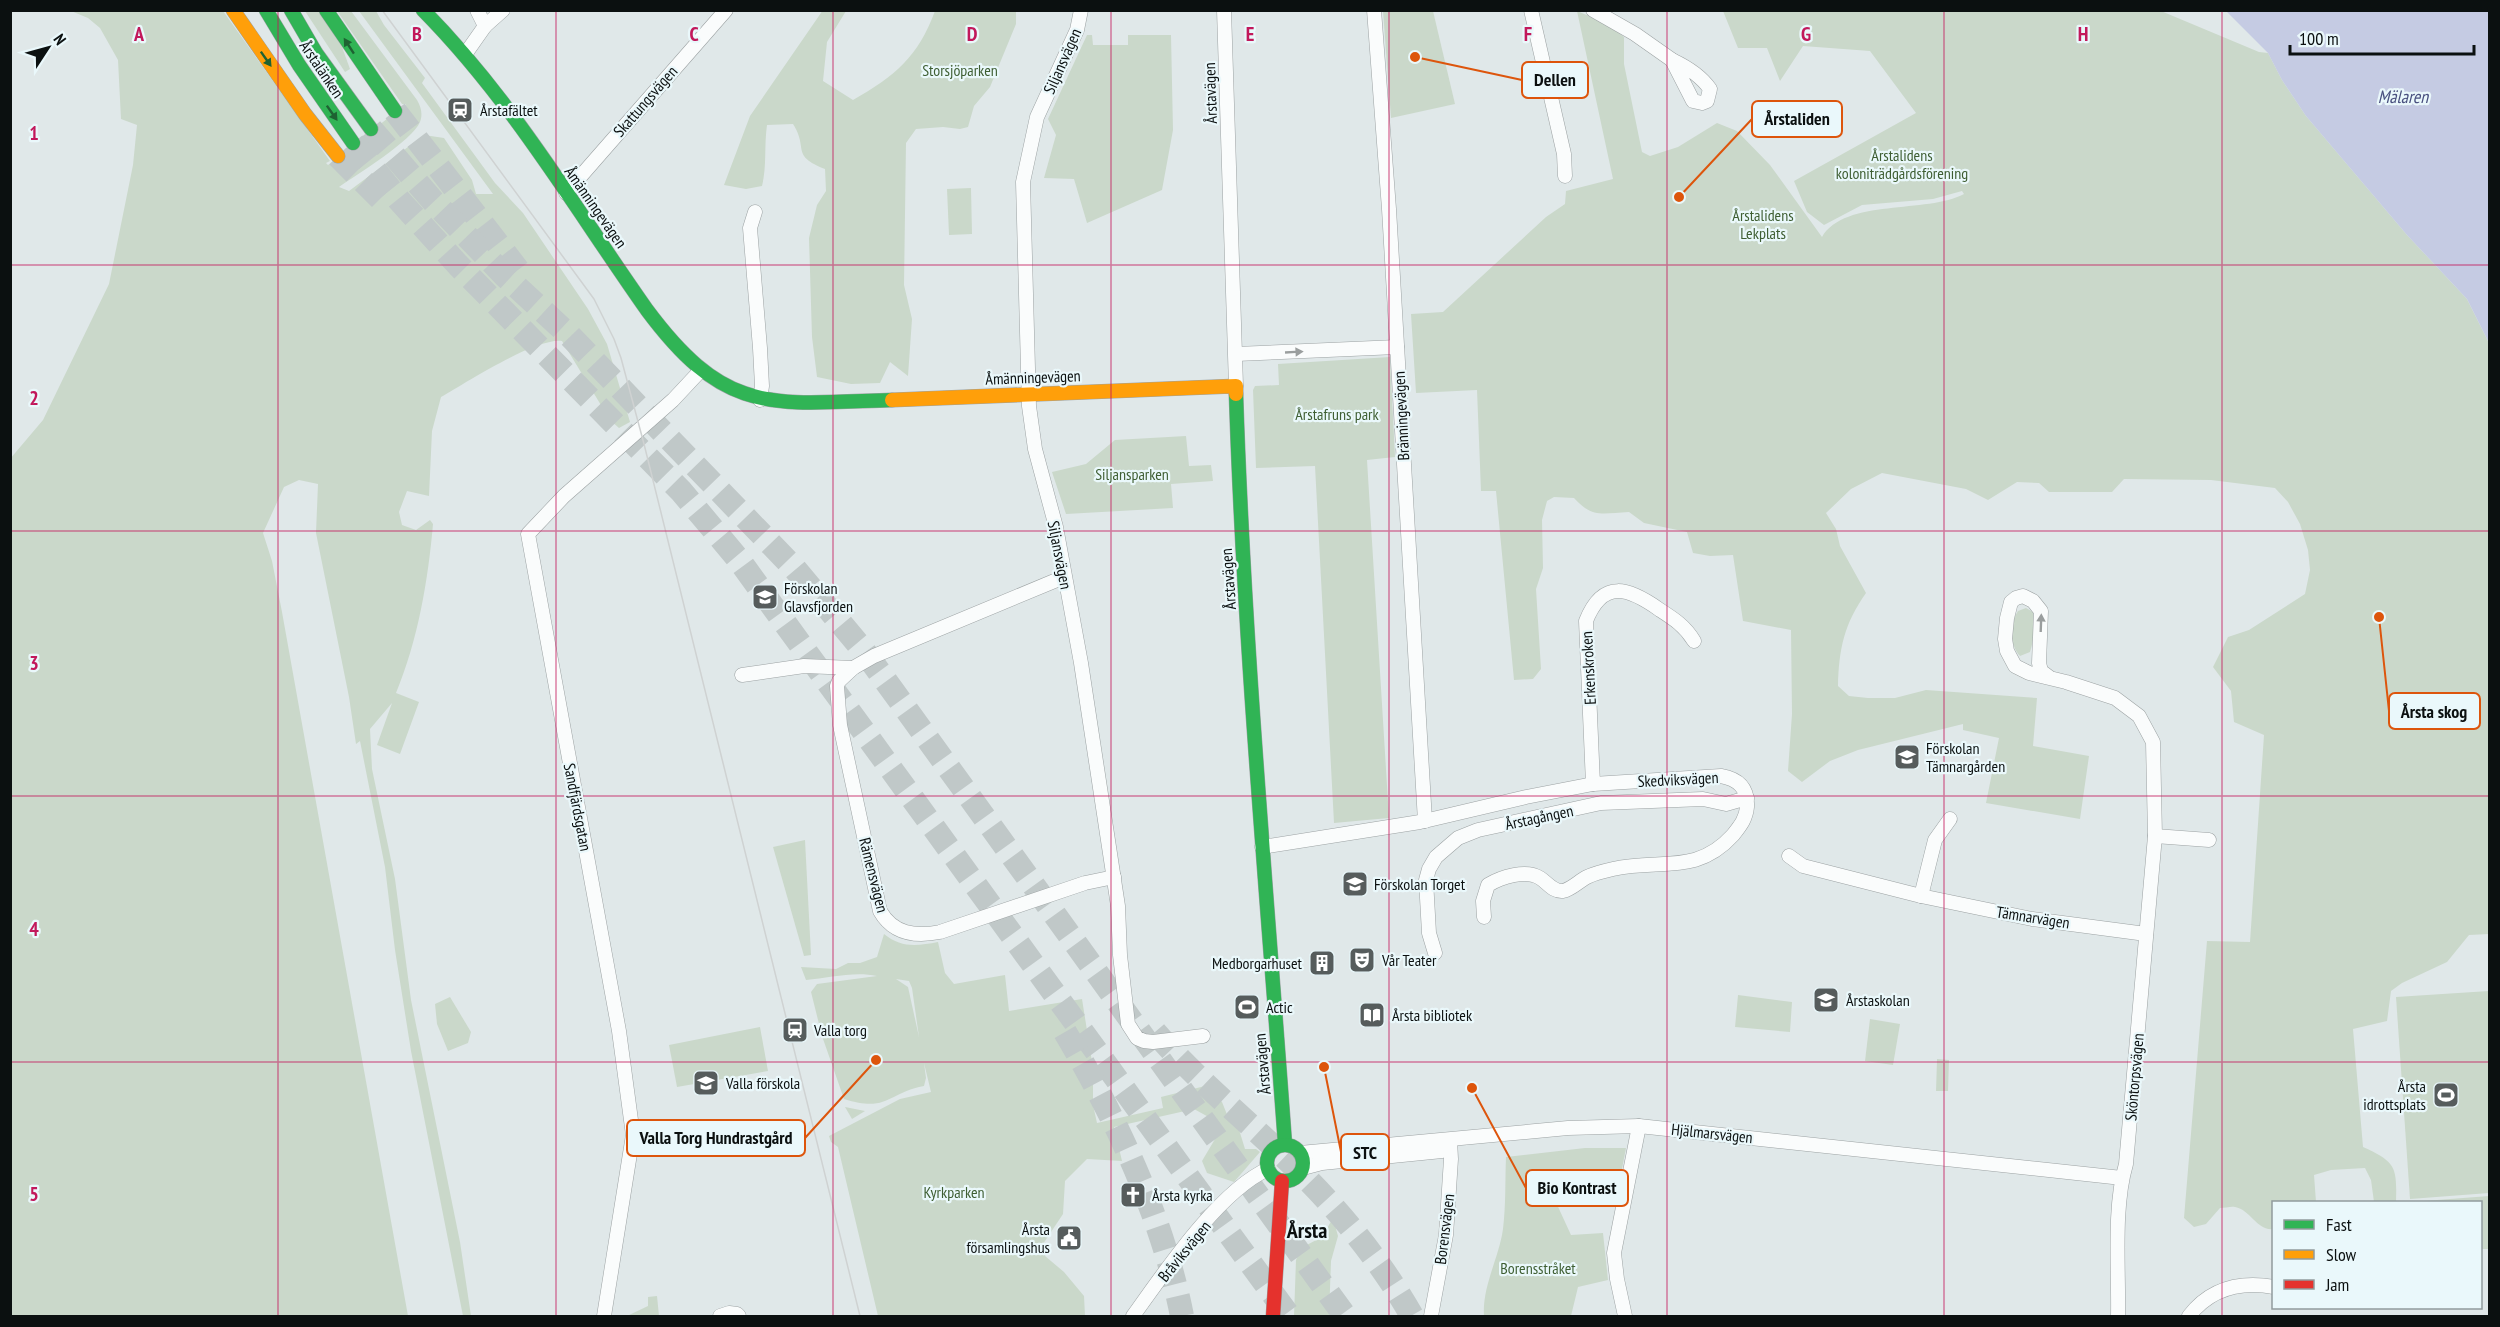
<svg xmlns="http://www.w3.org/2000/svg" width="2500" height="1327" font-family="'PT Sans Narrow',sans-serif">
<rect width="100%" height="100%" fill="#e0e8e9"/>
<g fill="#cad8ca" fill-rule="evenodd">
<path d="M823 10 846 11 827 42 823 81 853 100C895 76 918 57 935 11H1016V24L990 87 974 106 968 127 960 129 943 127 916 129 906 143 904 285 912 319 908 376 890 362 880 383 851 384 817 377 812 337 809 238 817 205 826 191 825 169C790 155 809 149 793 124L767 125C764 146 767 166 762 186L746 189 724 185 750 116Z"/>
<path d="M71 11H223L330 161 326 163 328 165 406 104H402L337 11H351L417 100C421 107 423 114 420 122 412 141 356 175 339 187L349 191 424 135 444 138 472 180 476 194H493L359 11H376L384 25 425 78 422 83 495 183 523 213 588 309 607 344 630 422 619 428 610 420 562 341C535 338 467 382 441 397L432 431 429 496 407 491 399 512 402 525 416 530 430 520 433 524C428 581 418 640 396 693L419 702 400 754 377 745 392 703 370 729 372 769 395 879 411 1000 460 1242 471 1316H463L411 1051 395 950 385 867 360 741 356 744 349 697 316 533 318 484 299 480 284 487 263 533 272 561 282 612 408 1316H11L10 459 43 420 109 284 133 165 137 125 121 119 118 60 100 28 88 18Z"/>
<polygon points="305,11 321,11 342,47 350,69 345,72"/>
<polygon points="1383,11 1433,11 1455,104 1391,118"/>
<path d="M1577 11 1606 23 1624 37V64L1642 152 1650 156 1678 147 1717 123 1737 131 1770 165 1822 237C1845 198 1927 214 1964 194L1962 191 1933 199 1862 205 1824 225 1807 212 1794 181 1916 113 1870 51 1803 46 1780 81 1767 48H1738L1723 11H2161L2259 52 2268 53 2282 80 2306 116 2407 235 2467 299 2489 343V934L2469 935 2447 962 2402 983 2391 991 2387 1021 2353 1029 2363 1147C2396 1162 2397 1167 2396 1202H2374L2371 1180 2365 1168 2331 1170 2314 1175 2316 1202H2274L2273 1229C2257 1231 2251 1210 2235 1207 2231 1206 2225 1208 2220 1208L2206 1224 2194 1227 2184 1218 2207 941 2250 942 2264 735 2234 722 2231 691 2213 667 2228 637 2249 630 2305 594 2310 570 2308 550 2300 524 2288 502 2275 488 2211 480 2124 479 2112 492H2049L2039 483 2017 482 1988 500 1966 489 1882 473 1851 489 1826 513 1836 529 1840 546 1866 593C1844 624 1839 649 1838 686L1849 696 1868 698H1895L1926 690 2037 698 2033 746 2089 756 2080 819 1986 803 1999 738 1963 730V724L1858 750 1830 761 1802 782 1788 771 1792 714 1791 630 1743 621 1733 555 1710 556 1693 553 1687 532 1644 523 1629 512C1603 513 1593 519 1574 498L1554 497 1547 501 1542 520 1543 568 1536 589 1541 669 1533 679 1514 680 1496 491H1481L1477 390 1416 393 1411 314 1443 312 1546 217 1565 204 1566 191 1613 179Z"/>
<polygon points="1087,35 1092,35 1093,45 1128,45 1128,35 1171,35 1173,130 1162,190 1087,223 1074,179 1044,178 1056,135 1048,119"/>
<polygon points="971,188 972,234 949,235 947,189"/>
<polygon points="1390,357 1395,457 1367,460 1389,818 1334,823 1315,466 1256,468 1253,390 1255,386 1279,385 1278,364"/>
<polygon points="1186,436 1189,466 1211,465 1213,481 1171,484 1173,508 1066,514 1052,472 1086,464 1115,440"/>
<path d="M2026 608 2033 612C2036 626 2034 639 2030 652L2020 656C2009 644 2009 624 2018 611Z"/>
<polygon points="805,840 811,955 804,956 773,847"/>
<path d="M884 934C901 948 917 946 938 942L945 973 954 984 1005 975 1009 1011 1082 999 1093 1068V1105L1097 1123 1163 1108 1161 1097 1205 1086 1222 1102 1230 1122 1237 1123 1245 1149H1256L1260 1152 1234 1182 1207 1173 1202 1161 1218 1134 1214 1120 1194 1109 1114 1127 1122 1161 1087 1159 1065 1181 1063 1214 1043 1244 1045 1256 1064 1272 1084 1296 1085 1316H878L838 1147 831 1142 829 1136 900 1099 931 1092 924 1063 926 1078 924 1086C887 1093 888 1113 844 1099L822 1036 811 992 817 984 877 976C854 971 829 978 806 980L801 967 836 969 848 963H860L877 957ZM896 979 909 981 912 988 919 1037 908 987Z"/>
<polygon points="2489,991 2489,1193 2410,1199 2396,997"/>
<polygon points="1738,995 1792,1002 1790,1032 1735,1027"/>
<polygon points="450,997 471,1032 468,1043 448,1051 437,1024 435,1004"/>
<polygon points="1870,1019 1900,1024 1893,1065 1865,1061"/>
<polygon points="760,1027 768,1071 677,1087 669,1045"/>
<polygon points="1937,1059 1949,1060 1948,1091 1936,1091"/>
<polygon points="845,1107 865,1111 852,1119"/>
<path d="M1585 1148H1626L1621 1174 1571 1181 1554 1198 1571 1235 1603 1233 1608 1280 1578 1287 1571 1316H1484C1482 1286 1499 1258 1503 1229 1506 1205 1505 1181 1506 1157Z"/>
<polygon points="2489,1196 2489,1249 2481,1249 2480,1202 2411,1202"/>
<polygon points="1333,1218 1338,1236 1331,1261 1329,1316 1294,1316 1296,1260 1301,1248 1322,1237"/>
<polygon points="657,1296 659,1316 627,1316 648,1306 648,1297"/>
</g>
<polygon fill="#c5cbe3" points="2221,11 2489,11 2489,343 2467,299 2407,235 2306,116 2282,80 2268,53 2226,11"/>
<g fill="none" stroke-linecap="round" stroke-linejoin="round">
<g stroke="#c0c8c8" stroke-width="24" stroke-dasharray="24 12" stroke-linecap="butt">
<polyline points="395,111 518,270"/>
<polyline points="371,129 433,201 505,276 569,335 795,569 864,651 1345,1316"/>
<polyline points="353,143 399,200 458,265 681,491 739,560 1289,1316"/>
<polyline points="338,156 381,199"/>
<path d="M1065 1032C1116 1118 1163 1218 1182 1316"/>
<path d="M1155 1032C1200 1084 1255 1127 1303 1175 1345 1217 1383 1265 1412 1316"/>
</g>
<g stroke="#9ca2a3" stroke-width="15">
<g id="street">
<polyline points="477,10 485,26"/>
<polyline points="1081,10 1077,30 1037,117 1023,182 1029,406 1035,449 1056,527 1081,663 1118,906 1120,955 1128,1024 1137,1038 1144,1041 1153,1042 1203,1036"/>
<polyline points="1224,10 1236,386"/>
<polyline points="1374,10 1389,209 1425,821"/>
<polyline points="1531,10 1564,154 1565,176"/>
<polyline points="1593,10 1635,34 1672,60"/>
<polyline points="466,53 485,26 503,10"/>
<path d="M1672 60C1687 67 1701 76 1710 89L1707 101 1702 103 1693 101Z"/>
<polyline points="566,193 726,10"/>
<polyline points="755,212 750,228 760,348 762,386 760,400"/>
<polyline points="1236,354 1397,347"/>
<path d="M1064 577 874 656 853 668 839 681 837 686 840 725 880 911C893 934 915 937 940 932L1085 883 1114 877"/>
<polyline points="742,675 804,666 853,668"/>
<path d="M2049 677 2041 671 2039 663 2041 611 2033 601 2023 596 2016 598 2011 602 2007 618 2005 639 2007 651 2015 666 2029 673 2066 682 2115 698 2139 716 2153 742 2155 836 2126 1164C2113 1208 2119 1270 2118 1316"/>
<path d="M1593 784 1586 621C1603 578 1629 588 1660 610 1674 619 1685 626 1694 641"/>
<polyline points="2155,836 2209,840"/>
<path d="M1262 847 1420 822 1526 797 1593 784 1721 776C1738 779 1748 788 1747 807 1746 819 1740 826 1733 835 1696 876 1659 858 1613 869 1604 871 1595 873 1587 877 1579 881 1572 889 1563 891 1553 892 1548 883 1540 878 1526 869 1501 877 1488 885L1483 901 1484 917"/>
<polyline points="1789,856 1803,866 1921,896 2032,919 2146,934"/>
<polyline points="1921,896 1935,840 1950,819"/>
<polyline points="1435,953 1429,933 1426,880 1429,869 1436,857 1458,838 1478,830 1601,803 1703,799 1726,804 1747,798"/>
<polyline points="1300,1153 1568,1128 1639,1126 2122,1178"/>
<polyline points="1303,1168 1322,1163 1442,1151"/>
<polyline points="604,1316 633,1135 619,1031 528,534 564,496 673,400 701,370"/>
<polyline points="720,1316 729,1313 737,1314 739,1316"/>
<path d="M1133 1316C1164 1273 1219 1191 1268 1169"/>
<polyline points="1431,1316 1446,1235 1451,1159 1450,1140"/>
<polyline points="1625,1316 1617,1279 1614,1253 1639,1126"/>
<path d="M2189 1316C2210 1289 2240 1281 2274 1287"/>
</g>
</g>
<g stroke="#9ca2a3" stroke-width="15">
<g id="fast">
<polyline points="266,10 299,65 353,143"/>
<polyline points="291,10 316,53 371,129"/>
<polyline points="326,10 395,111"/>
<path d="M423 10C512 100 575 208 647 310 726 416 771 404 892 400"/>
<path d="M1236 394C1244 644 1267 894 1285 1144"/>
<circle cx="1285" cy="1163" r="18"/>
</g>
</g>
<g stroke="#9ca2a3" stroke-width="15">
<g id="slow">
<polyline points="233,10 305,114 338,156"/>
<polyline points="892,400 1236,386 1236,394"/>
</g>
</g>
<g stroke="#9ca2a3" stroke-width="15">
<polyline id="jam" points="1273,1316 1282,1181"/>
</g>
<use href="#street" stroke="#fafcfc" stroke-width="14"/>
<use href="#fast" stroke="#30b455" stroke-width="14"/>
<use href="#slow" stroke="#ff9f0a" stroke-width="14"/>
<use href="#jam" stroke="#e5322d" stroke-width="14"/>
<polyline stroke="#cfd2d2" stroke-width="1.5" points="382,10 594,299 614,339 621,358 644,444 860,1316"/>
</g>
<defs><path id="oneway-solid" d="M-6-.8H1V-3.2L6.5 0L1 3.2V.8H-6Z" transform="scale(1.5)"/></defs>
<g fill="#1e6232">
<use href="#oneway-solid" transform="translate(349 46) rotate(-123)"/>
<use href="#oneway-solid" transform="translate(266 59) rotate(55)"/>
<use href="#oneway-solid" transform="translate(332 113) rotate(55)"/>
</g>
<g fill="#9a9e9e">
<use href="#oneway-solid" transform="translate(1294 352) rotate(-3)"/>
<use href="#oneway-solid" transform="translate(2041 623) rotate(-88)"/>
</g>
<path fill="none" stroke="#c2185b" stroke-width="1.5" stroke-opacity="0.55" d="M278 10V1316M556 10V1316M833 10V1316M1111 10V1316M1389 10V1316M1667 10V1316M1944 10V1316M2222 10V1316M10 265H2490M10 531H2490M10 796H2490M10 1062H2490"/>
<defs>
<g id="station-square" transform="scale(1.35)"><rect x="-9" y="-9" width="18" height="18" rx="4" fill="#565c5c" stroke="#eaf8fb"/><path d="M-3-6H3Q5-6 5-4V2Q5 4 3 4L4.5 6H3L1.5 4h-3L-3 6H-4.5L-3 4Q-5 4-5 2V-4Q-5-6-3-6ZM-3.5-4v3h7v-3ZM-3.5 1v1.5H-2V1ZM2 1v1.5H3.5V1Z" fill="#fff"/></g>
<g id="school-square" transform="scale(1.35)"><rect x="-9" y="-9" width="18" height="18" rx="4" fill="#565c5c" stroke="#eaf8fb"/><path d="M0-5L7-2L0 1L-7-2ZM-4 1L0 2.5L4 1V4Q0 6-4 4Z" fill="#fff"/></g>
<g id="theatre-square" transform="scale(1.35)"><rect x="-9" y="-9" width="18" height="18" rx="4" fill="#565c5c" stroke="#eaf8fb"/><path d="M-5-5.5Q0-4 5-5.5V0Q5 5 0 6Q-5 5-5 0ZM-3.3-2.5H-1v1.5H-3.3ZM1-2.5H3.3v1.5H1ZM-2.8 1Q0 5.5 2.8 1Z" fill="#fff"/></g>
<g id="building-square" transform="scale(1.35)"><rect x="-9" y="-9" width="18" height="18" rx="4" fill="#565c5c" stroke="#eaf8fb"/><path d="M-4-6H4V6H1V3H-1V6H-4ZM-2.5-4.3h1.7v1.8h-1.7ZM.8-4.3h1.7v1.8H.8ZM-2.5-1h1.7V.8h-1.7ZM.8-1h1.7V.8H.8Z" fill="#fff"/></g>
<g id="stadium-square" transform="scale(1.35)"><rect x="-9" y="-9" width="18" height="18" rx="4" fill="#565c5c" stroke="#eaf8fb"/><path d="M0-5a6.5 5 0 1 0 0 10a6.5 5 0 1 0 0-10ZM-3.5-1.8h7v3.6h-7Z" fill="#fff"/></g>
<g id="library-square" transform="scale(1.35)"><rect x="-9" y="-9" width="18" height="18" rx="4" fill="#565c5c" stroke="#eaf8fb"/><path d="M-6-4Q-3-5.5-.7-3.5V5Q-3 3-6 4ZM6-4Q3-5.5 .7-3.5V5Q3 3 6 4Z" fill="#fff"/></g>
<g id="church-square" transform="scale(1.35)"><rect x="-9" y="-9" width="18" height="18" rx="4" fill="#565c5c" stroke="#eaf8fb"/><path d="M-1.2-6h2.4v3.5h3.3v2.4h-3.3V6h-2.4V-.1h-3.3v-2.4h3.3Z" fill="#fff"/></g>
<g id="civic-square" transform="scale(1.35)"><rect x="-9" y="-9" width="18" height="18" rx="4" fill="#565c5c" stroke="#eaf8fb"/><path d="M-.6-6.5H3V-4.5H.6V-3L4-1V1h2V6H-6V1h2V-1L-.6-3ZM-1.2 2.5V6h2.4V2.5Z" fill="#fff"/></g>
</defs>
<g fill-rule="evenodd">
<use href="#station-square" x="460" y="110"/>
<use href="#school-square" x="765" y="597"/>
<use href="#school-square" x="1907" y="757"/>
<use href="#school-square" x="1355" y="884"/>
<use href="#theatre-square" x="1362" y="960"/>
<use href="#building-square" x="1322" y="963"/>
<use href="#school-square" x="1826" y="1000"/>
<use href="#stadium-square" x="1247" y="1007"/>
<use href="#library-square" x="1372" y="1015"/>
<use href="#station-square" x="795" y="1030"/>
<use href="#school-square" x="706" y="1083"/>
<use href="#stadium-square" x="2446" y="1095"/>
<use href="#church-square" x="1133" y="1195"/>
<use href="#civic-square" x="1069" y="1238"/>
</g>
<g text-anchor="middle" stroke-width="4.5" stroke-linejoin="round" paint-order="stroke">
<g font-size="16" fill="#0b1010" stroke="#eaf8fb">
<text transform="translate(1062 61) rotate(-66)" y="6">Siljansvägen</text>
<text transform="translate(322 69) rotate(56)" y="6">Årstalänken</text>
<text transform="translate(1210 93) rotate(-92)" y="6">Årstavägen</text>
<text transform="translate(645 101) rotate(-49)" y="6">Skattungsvägen</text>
<text transform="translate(596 207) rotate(55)" y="6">Åmänningevägen</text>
<text transform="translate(1033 377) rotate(-2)" y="6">Åmänningevägen</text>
<text transform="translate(1401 416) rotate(-93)" y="6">Bränningevägen</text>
<text transform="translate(1060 555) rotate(79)" y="6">Siljansvägen</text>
<text transform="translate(1228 579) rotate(-94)" y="6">Årstavägen</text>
<text transform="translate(1588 668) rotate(-93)" y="6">Erkenskroken</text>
<text transform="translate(1678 779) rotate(-3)" y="6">Skedviksvägen</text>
<text transform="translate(578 807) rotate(79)" y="6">Sandfjärdsgatan</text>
<text transform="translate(1539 817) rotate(-12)" y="6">Årstagången</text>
<text transform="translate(874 875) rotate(76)" y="6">Rämensvägen</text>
<text transform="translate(2033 917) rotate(9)" y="6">Tämnarvägen</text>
<text transform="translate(1262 1064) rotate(-95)" y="6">Årstavägen</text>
<text transform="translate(2134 1077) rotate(-85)" y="6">Sköntorpsvägen</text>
<text transform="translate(1712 1133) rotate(6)" y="6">Hjälmarsvägen</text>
<text transform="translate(1444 1229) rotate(-83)" y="6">Borensvägen</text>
<text transform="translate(1184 1251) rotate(-51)" y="6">Bråviksvägen</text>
</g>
<g font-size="16" fill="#3e5e32" stroke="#eaf8fb">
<text x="960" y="76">Storsjöparken</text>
<text x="1902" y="161">Årstalidens<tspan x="1902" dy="18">koloniträdgårdsförening</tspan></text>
<text x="1763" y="221">Årstalidens<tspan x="1763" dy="18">Lekplats</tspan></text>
<text x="1337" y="420">Årstafruns park</text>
<text x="1132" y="480">Siljansparken</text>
<text x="954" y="1198">Kyrkparken</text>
<text x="1538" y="1274">Borensstråket</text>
</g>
<g font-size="16" fill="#0b1010" stroke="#eaf8fb" text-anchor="start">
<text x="480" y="116">Årstafältet</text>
<text x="784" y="594">Förskolan<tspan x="784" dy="18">Glavsfjorden</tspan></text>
<text x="1926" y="754">Förskolan<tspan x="1926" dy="18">Tämnargården</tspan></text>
<text x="1374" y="890">Förskolan Torget</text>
<text x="1382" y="966">Vår Teater</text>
<text x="1302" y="969" text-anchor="end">Medborgarhuset</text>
<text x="1846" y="1006">Årstaskolan</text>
<text x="1266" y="1013">Actic</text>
<text x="1392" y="1021">Årsta bibliotek</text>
<text x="814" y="1036">Valla torg</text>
<text x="726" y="1089">Valla förskola</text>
<text x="2426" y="1092" text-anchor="end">Årsta<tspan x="2426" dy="18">idrottsplats</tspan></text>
<text x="1152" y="1201">Årsta kyrka</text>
<text x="1050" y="1235" text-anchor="end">Årsta<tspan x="1050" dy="18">församlingshus</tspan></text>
</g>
<g font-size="18" font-style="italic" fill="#4a5180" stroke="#eaf8fb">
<text x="2403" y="103">Mälaren</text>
</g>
<g font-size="22" font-weight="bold" fill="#0b1010" stroke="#eaf8fb">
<text x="1307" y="1238">Årsta</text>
</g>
</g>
<g font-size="20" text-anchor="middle" font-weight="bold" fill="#c2185b" stroke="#eaf8fb" stroke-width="4.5" stroke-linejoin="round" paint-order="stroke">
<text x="139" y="41">A</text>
<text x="417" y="41">B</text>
<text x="694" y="41">C</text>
<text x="972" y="41">D</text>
<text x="1250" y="41">E</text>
<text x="1528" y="41">F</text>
<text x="1806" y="41">G</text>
<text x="2083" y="41">H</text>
<text x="34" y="140">1</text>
<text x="34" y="405">2</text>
<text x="34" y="670">3</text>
<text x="34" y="936">4</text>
<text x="34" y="1201">5</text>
</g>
<path fill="none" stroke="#dd550c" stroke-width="2" d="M1415 57L1522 80M1679 197L1752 119M2379 617L2389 711M876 1060L805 1138M1324 1067L1341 1152M1472 1088L1526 1188"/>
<g fill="#dd550c" stroke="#eaf8fb" stroke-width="2">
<circle cx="1415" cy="57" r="6"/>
<circle cx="1679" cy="197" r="6"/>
<circle cx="2379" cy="617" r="6"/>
<circle cx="876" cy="1060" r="6"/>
<circle cx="1324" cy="1067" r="6"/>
<circle cx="1472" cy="1088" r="6"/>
</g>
<g fill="#eaf8fb" stroke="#dd550c" stroke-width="2">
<rect x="1522" y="62" width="66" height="36" rx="6"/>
<rect x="1752" y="101" width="90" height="36" rx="6"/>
<rect x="2389" y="693" width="91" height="36" rx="6"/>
<rect x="627" y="1120" width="178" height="36" rx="6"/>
<rect x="1341" y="1134" width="48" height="36" rx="6"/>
<rect x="1526" y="1170" width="102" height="36" rx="6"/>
</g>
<g font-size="18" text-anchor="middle" font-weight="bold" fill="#0b1010">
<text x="1555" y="86">Dellen</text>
<text x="1797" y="125">Årstaliden</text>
<text x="2434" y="718">Årsta skog</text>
<text x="716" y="1144">Valla Torg Hundrastgård</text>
<text x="1365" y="1159">STC</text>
<text x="1577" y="1194">Bio Kontrast</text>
</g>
<rect width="2500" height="1327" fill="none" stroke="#0b1010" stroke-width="24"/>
<rect x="2272" y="1201" width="210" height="108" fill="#eaf8fb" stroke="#919b9d" stroke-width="1.5"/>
<rect x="2284" y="1220" width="30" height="9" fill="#30b455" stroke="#919b9d" stroke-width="1.5"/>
<text x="2326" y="1231" font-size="18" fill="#0b1010">Fast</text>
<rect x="2284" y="1250" width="30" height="9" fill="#ff9f0a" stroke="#919b9d" stroke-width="1.5"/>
<text x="2326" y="1261" font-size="18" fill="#0b1010">Slow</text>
<rect x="2284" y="1280" width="30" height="9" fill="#e5322d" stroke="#919b9d" stroke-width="1.5"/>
<text x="2326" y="1291" font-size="18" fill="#0b1010">Jam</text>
<g transform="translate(48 48) rotate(54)" stroke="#eaf8fb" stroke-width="4.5" paint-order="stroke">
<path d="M0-4.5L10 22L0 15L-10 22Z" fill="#0b1010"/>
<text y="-9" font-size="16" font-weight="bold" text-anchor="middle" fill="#0b1010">N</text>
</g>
<path d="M2290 45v9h184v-9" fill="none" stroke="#0b1010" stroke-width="3"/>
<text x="2299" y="45" font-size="18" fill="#0b1010" stroke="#eaf8fb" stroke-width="4.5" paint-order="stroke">100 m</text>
</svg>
